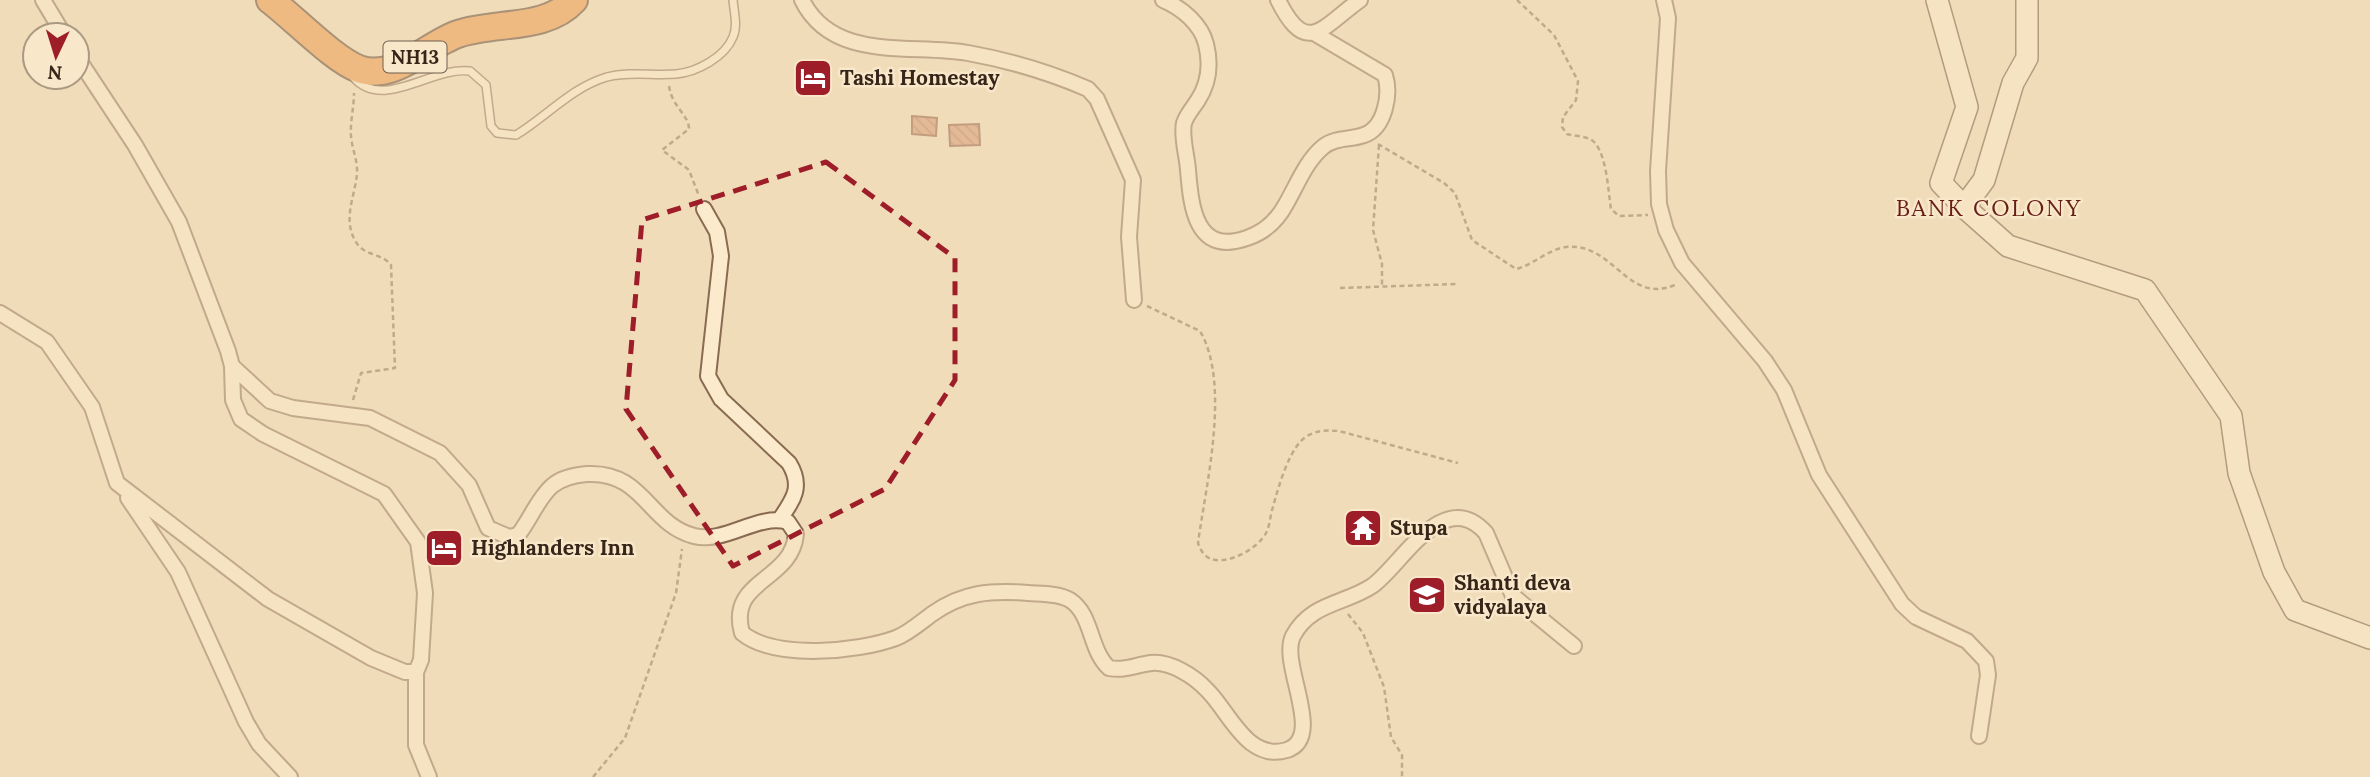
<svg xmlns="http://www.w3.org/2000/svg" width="2370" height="777" font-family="Lora,serif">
<defs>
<pattern id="building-back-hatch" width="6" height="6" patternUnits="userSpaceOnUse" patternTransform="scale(1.75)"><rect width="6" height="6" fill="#d38e6b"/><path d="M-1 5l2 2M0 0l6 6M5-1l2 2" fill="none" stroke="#ac7457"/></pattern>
</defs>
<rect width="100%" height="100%" fill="#f1dcb9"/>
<g fill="url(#building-back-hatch)" stroke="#8a5036" stroke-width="2">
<polygon points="912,116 937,118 936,136 912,134"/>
<polygon points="979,124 980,145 950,146 949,125"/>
</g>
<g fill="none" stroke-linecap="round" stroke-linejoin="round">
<g stroke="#896b52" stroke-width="10">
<path id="lane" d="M353 77C383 112 432 66 470 71L486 85 491 126 497 133 516 135C546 117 572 87 607 77 630 71 653 76 676 74 697 72 725 57 733 37 738 26 734 12 733 0"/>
</g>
<g stroke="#896b52" stroke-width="18">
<g id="street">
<polyline points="43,0 64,35"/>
<path d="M802 0C833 63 912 43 968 53 1007 60 1051 73 1088 89L1097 99 1133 180 1129 237 1134 300"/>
<path d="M1163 0C1182 8 1201 24 1206 44 1211 64 1209 83 1198 100 1193 108 1187 114 1184 123 1181 137 1187 155 1188 170 1191 206 1195 256 1247 238 1265 232 1277 221 1286 204 1297 185 1306 161 1323 147 1335 137 1351 140 1364 135 1385 128 1391 94 1385 75L1314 33"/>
<path d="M1278 0C1307 58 1322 27 1360 0"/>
<polyline points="1664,0 1668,18 1658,171 1659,204 1666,230 1682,263 1765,361 1784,390 1819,475 1902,604 1916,617 1967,641 1986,661 1988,675 1979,736"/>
<path d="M704 209 717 232 721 256 708 376 721 399 789 463C803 486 794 499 780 519"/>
<polyline points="0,313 47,342 92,407 117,483 268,599 371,658 405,672 416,672 421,660 425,593 418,542 384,494 263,434 241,419 233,400 232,366 228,351 179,222 135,145 77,57"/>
<path d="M232 366 270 401 293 408 370 418 440 453 469 485 488 528 509 537 518 535C530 520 538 498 552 486 561 478 575 475 587 474 644 471 648 524 694 536 726 544 757 513 788 522L796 534C792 582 727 579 742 633 775 660 858 652 896 638 909 633 921 622 932 614 963 592 991 590 1028 593 1041 594 1058 593 1070 600 1093 615 1089 650 1109 668 1125 671 1135 665 1151 663 1170 661 1194 676 1207 690 1229 711 1247 762 1287 750 1326 737 1279 664 1293 636 1310 603 1345 604 1372 586 1401 566 1443 485 1486 533L1513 596 1574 646"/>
<polyline points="128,498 178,572 246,722 259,744 290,777"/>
<polyline points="416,672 416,745 429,777"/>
</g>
</g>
<g stroke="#6a4c36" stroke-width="24">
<g id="secondary">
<polyline points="1937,0 1967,107 1941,183 1964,207 1984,180 2013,83 2027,58 2027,0"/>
<polyline points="1964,207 2008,246 2145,290 2231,416 2239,473 2274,572 2295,610 2370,638"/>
</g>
</g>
<g stroke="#553928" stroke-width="30">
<path id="highway" d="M270 0C294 18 334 60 359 69 394 82 428 44 458 34 496 21 546 31 574 0"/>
</g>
<g stroke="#896b52" stroke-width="2.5" stroke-dasharray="5 3.5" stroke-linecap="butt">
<path d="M1517 0 1554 35 1578 81 1576 100 1563 117 1562 127 1567 134C1574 136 1583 136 1590 139 1607 148 1608 192 1611 209L1619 216 1648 215"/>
<path d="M669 86C672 107 689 115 689 129L662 150 689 170 699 196"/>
<path d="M1378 144 1444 183 1455 193 1472 240 1516 269C1533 265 1549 249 1566 247 1615 242 1627 307 1677 284"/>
<polyline points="1379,145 1373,230 1382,264 1382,287"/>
<polyline points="1340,288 1457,284"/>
<path d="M1147 306 1200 331C1231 384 1206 484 1198 543 1201 552 1206 559 1216 560 1233 562 1258 548 1266 533 1270 526 1270 515 1273 507 1278 488 1287 457 1300 442 1311 430 1325 430 1339 431L1458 463"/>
<path d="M353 400 361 373 395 368 391 265C382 253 364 256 356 242 342 220 355 196 357 174 358 161 352 149 351 136 350 122 354 107 354 93"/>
<polyline points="1348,614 1363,633 1384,687 1391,737 1402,755 1402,777"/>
<polyline points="593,777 625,738 676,593 682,549"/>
</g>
<use href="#lane" stroke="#fceacc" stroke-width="7"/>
<use href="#street" stroke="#fceacc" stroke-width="14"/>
<use href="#secondary" stroke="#fceacc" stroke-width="21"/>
<use href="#highway" stroke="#eb913f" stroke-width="26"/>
</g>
<path d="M0 0H2370V777H0ZM826 162 955 258V380L885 489 733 566 626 409 642 220Z" fill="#f1dcb9" fill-opacity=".55" fill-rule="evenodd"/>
<path fill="none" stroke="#9d1d29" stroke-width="5" stroke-dasharray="14 9" stroke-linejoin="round" d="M826 162 955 258V380L885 489 733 566 626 409 642 220Z"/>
<defs>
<g id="hotel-square" transform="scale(2.0125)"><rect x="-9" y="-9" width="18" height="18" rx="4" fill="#9d1d29" stroke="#f8e7c9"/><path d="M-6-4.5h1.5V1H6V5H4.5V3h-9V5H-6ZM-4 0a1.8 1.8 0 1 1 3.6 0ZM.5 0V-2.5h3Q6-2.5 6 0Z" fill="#fff"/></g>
<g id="temple-square" transform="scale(2.0125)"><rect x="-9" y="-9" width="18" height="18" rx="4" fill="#9d1d29" stroke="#f8e7c9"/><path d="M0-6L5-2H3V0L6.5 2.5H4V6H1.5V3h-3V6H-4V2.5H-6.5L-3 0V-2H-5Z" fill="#fff"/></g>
<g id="school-square" transform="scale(2.0125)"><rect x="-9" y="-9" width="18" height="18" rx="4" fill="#9d1d29" stroke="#f8e7c9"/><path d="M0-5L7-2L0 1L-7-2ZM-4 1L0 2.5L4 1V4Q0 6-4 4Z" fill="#fff"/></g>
</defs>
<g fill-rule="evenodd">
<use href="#hotel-square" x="813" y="78"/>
<use href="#temple-square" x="1363" y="528"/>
<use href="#hotel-square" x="444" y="548"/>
<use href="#school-square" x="1427" y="595"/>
</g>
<g text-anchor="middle" stroke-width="5" stroke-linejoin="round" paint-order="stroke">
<rect fill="#f8e7c9" stroke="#705f4e" stroke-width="2" x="383.5" y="41.5" width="63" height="31" rx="5"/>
<g font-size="19" font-weight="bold" fill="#362519">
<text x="415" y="64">NH13</text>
</g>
<g font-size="21" font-weight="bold" fill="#362519" stroke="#f8e7c9" text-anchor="start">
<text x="840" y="85">Tashi Homestay</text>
<text x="1390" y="535">Stupa</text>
<text x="471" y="555">Highlanders Inn</text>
<text x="1454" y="590">Shanti deva<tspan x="1454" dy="24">vidyalaya</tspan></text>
</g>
<g font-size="23" letter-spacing="2" fill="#671f15" stroke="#f8e7c9">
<text x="1989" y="216">BANK COLONY</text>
</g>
</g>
<g transform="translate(56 56) rotate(184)"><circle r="33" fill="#f8e7c9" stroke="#aa9983" stroke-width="2"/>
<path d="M0-5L12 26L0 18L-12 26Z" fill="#9d1d29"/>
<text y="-10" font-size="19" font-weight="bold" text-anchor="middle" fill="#362519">N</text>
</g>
</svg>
